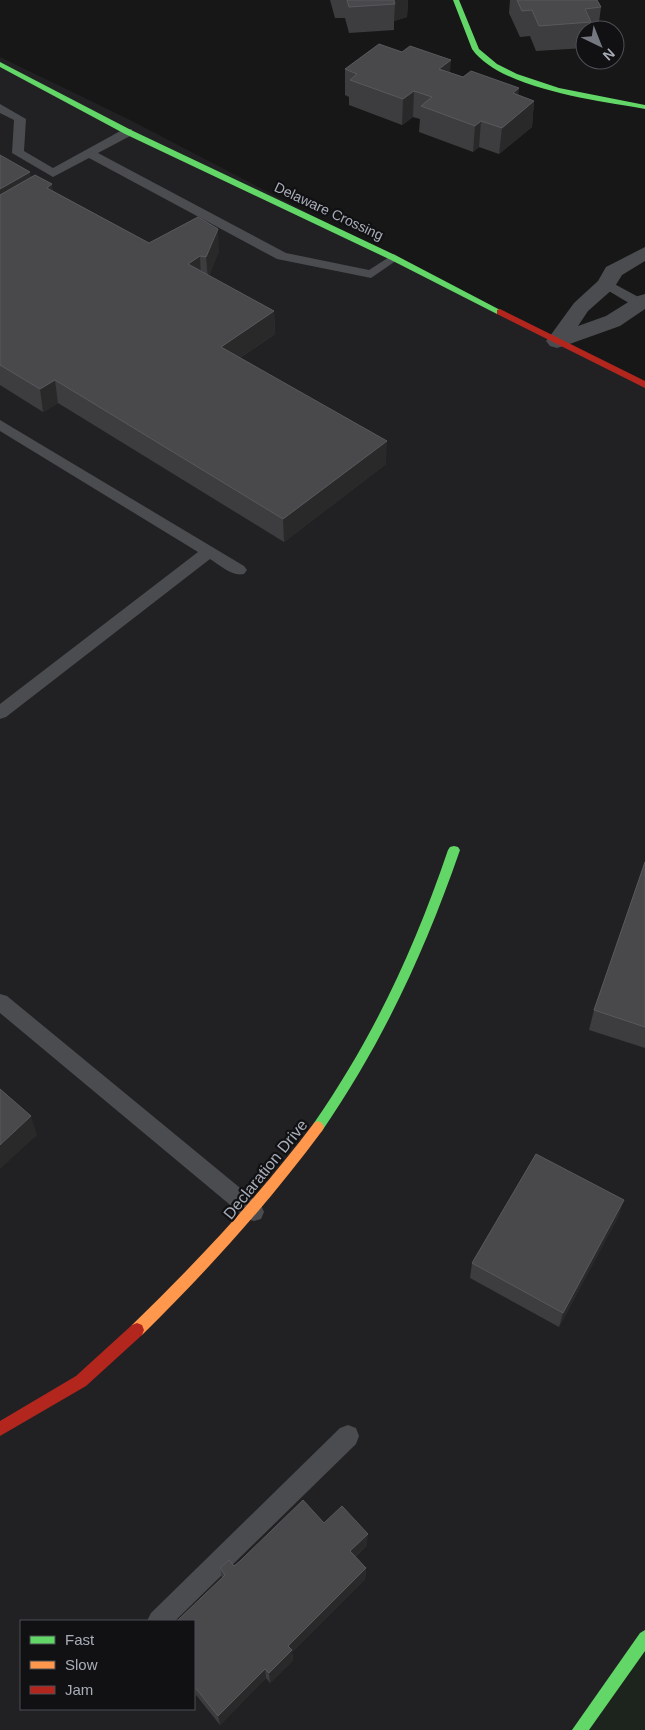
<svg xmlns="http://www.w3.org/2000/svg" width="645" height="1730" font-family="Helvetica,sans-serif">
<rect width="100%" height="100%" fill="#171717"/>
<path fill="#212123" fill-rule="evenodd" d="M0 57 132 121 394 258 645 385V1638L580 1730H0ZM21 1621H194V1709H21Z"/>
<polygon fill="#1d241e" points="645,1638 645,1730 580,1730"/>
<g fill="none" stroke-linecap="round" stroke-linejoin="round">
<g fill="#4b4c50" fill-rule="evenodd">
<polygon points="0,104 26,119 24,151 53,168 124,129 132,129 132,135 98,153 286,253 369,270 394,254 400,258 371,278 277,259 89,158 53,177 12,153 14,120 0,113"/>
<polygon points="607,280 644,300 645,304 639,307 634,306 602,287 600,284"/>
<path d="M0 420 244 566 247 570 244 574C232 577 220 565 210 559L6 717 0 719V704L198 552 0 431Z"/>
<polygon points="0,994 7,996 261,1205 264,1212 261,1219 254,1221 247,1219 0,1013"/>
<polygon points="348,1425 356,1428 359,1436 356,1444 175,1621 147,1621 151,1613 340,1428"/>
</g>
<polygon fill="#4b4c50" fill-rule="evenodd" points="645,247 645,261 622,275 614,288 588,311 578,326 606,316 638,296 645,294 645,309 620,326 564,346 557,348 550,346 546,341 550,336 574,303 598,281 606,267"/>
<g fill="#63d668" fill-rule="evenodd">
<path d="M453 0H459L479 49 497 64 517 74 559 88 645 105V109C599 101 500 89 472 49Z"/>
<polygon points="0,62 131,130 397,256 504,312 503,314 497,314 391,260 125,134 0,67"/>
<path d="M454 846 458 847 460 850C425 951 383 1042 322 1131L318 1133 314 1131 312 1127 314 1123C374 1036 414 950 448 850L450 847Z"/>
<polygon points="645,1630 645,1651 589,1730 572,1730 640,1633"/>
</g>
<path fill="#ff974d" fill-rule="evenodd" d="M318 1121 322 1123 324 1127 322 1131C268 1204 207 1271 142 1335L137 1337 132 1335 130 1330 132 1325C197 1262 259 1196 314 1123Z"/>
<g fill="#b3261e" fill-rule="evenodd">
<polygon points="500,309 645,381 645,388 497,314 497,310"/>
<polygon points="137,1323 142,1325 144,1330 142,1335 86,1386 0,1436 0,1421 76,1376 132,1325"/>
</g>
</g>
<g fill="#3d3d3f">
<polygon points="330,0 408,0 407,17 394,21 394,30 349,33 345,18 335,18"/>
<polygon points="510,0 597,0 601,7 598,30 585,30 585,48 536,51 530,36 520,37 509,13"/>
<polygon points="345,69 450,73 534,101 532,127 499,154 479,147 473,152 419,132 420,119 413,117 402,125 349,105 349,97 345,95"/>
<polygon points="0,155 31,177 53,191 149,243 219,251 209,276 274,311 275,334 240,358 386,464 284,542 58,403 43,412 0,385"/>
<polygon points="645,862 645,1048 589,1030 594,1010"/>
<polygon points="619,1215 559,1327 470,1278 472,1263"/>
<polygon points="324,1523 367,1545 355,1557 366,1568 365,1579 292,1652 293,1660 270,1683 266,1678 220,1725 196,1695 195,1697 194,1696 194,1621 222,1578 220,1568 234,1566"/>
</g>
<g fill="#29292a">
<polygon points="392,0 408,0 407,17 394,21 395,4"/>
<polygon points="451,60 449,86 439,69"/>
<polygon points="519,88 517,114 513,93"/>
<polygon points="414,91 413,117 402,125 403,99"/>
<polygon points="534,101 532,127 499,154 502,128"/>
<polygon points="481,121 479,147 473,152 475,126"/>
<polygon points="30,172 33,194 0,214 0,189"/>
<polygon points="52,184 56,207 47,188"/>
<polygon points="218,229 219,251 208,280 206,257"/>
<polygon points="200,256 201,279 188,264"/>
<polygon points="274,311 275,334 222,370 221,347"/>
<polygon points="55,380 58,403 43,412 40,389"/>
<polygon points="387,441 386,464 284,542 283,519"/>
<polygon points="31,1116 37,1135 0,1169 0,1145"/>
<polygon points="624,1200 619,1215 559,1327 563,1313"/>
<polygon points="368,1534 367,1545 349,1562 350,1551"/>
<polygon points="366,1568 365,1579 292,1652 293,1660 270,1683 269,1673 288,1646"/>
<polygon points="265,1669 266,1678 220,1725 218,1716"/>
<polygon points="194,1686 196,1695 195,1697 194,1694"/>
</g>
<g fill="#49494c" stroke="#58595d">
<polygon points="347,0 394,0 395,4 349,7"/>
<polygon points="517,0 597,0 601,7 585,9 591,22 539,26 532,10 522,11"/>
<polygon points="379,44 402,52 410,46 451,60 439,69 463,77 471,71 519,88 513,93 534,101 502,128 481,121 475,126 421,106 432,97 414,91 403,99 350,80 357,74 345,69"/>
<polygon points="0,155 30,172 0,189"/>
<polygon points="35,175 52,184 47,188 149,243 198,217 218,229 206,257 200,256 188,264 274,311 221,347 387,441 283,519 55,380 40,389 0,365 0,195"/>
<polygon points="645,862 645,1027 594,1010"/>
<polygon points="0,1089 31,1116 0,1145"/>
<polygon points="536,1154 624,1200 563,1313 472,1263"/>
<polygon points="303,1500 324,1523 342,1506 368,1534 350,1551 366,1568 288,1646 292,1650 269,1673 265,1669 218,1716 194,1686 194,1621 177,1621 225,1575 220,1568 229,1560 234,1566 240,1561"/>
</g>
<g text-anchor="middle" stroke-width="4.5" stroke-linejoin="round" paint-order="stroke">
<g font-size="14" fill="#a8adb8" stroke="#111113">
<text transform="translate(329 211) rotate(25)" y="5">Delaware Crossing</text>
</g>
<g font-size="16" fill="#a8adb8" stroke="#111113">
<text transform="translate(265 1169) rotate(-51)" y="6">Declaration Drive</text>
</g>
</g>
<rect x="20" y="1620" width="175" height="90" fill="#111113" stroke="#4d4f55"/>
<rect x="30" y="1636" width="25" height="8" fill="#63d668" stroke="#4d4f55"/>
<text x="65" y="1645" font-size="15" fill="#a8adb8">Fast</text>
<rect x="30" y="1661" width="25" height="8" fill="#ff974d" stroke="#4d4f55"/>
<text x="65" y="1670" font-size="15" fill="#a8adb8">Slow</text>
<rect x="30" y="1686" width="25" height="8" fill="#b3261e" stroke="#4d4f55"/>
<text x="65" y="1695" font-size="15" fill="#a8adb8">Jam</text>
<g transform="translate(600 45) rotate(137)"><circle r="24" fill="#111113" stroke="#4d4f55"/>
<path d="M0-4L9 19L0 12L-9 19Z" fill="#757880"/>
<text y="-8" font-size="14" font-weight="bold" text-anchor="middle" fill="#a8adb8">N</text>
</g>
</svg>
